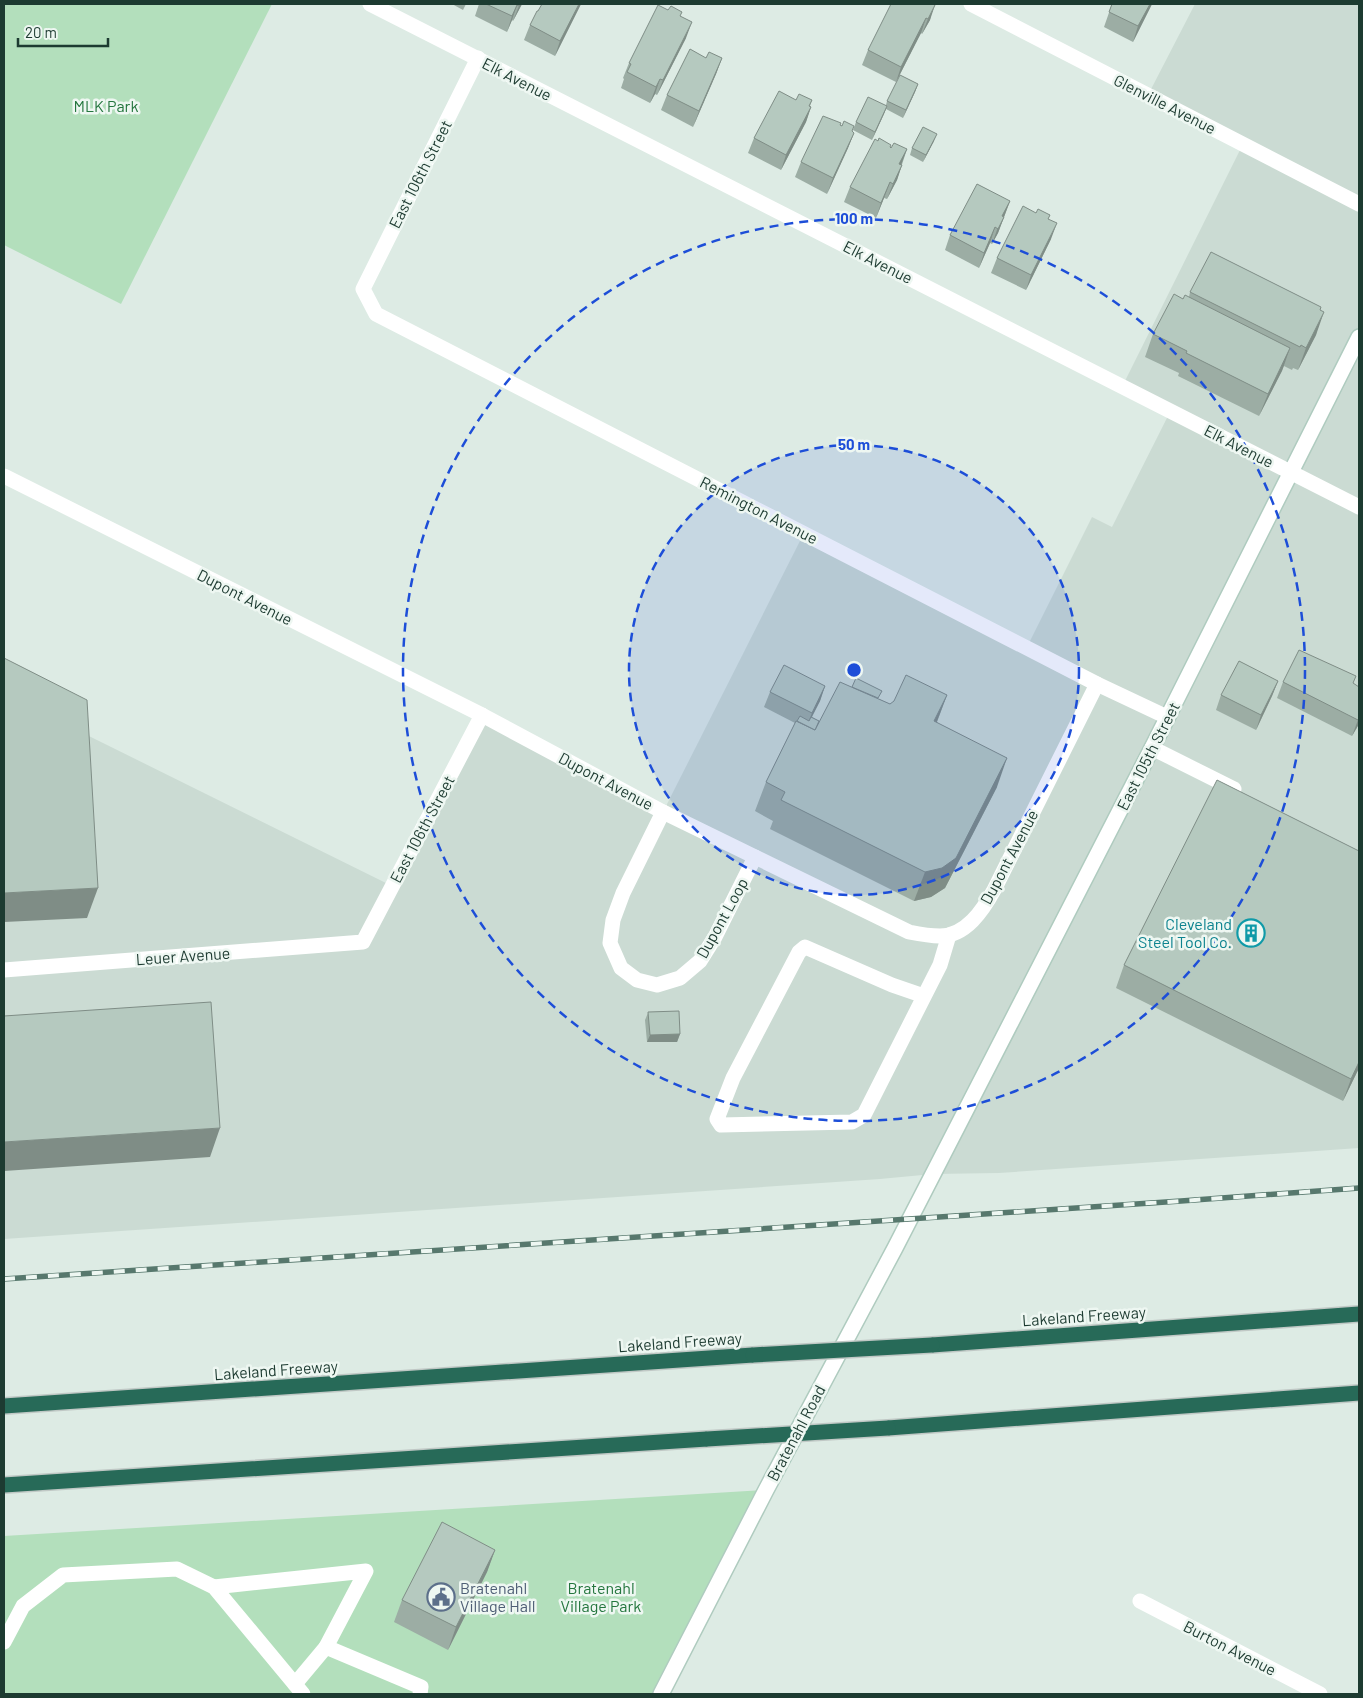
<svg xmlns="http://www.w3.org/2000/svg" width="1363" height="1698" font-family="Barlow,sans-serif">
<rect width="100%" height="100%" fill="#ddebe4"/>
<polygon fill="#cbdbd3" points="1195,4 1359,4 1359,1148 999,1173 933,1174 880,1179 4,1239 4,694 392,886 482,715 663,812 804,533 1027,647 1092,517 1112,527 1170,412 1122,387 1243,144 1148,95"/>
<g fill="#b3dfbc">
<polygon points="4,4 272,4 121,304 4,245"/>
<polygon points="766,1490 661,1694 4,1694 4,1536"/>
</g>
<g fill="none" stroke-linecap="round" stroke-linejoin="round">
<g stroke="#afcbbf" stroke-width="18">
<polyline id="secondary" points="661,1694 766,1490 895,1248 1152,748 1359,337"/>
</g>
<g stroke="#c0c8c5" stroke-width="18">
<g id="highway">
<polyline points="932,1345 1359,1314"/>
<polyline points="4,1406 753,1355"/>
<polyline points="888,1428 1359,1393"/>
<polyline points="4,1485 707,1439"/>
</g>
</g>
<g stroke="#fff" stroke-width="15">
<polyline points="1152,748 1234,789"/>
<polyline points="663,812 623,893 613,920 610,943 621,968 637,980 657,985 680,978 700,961 715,937 755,857"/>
<polyline points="924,996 892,985 805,947 799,952 733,1078 717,1119 721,1125 852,1122 864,1115 940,965 949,935"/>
<polyline points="214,1587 366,1571 326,1647 421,1687 420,1694"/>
<polyline points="4,1642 23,1606 63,1575 177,1569 214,1587 303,1694"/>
<polyline points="295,1684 326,1647"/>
</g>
<g stroke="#fff" stroke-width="15">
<polyline points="370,4 1359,507"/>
<polyline points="971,4 1359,204"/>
<polyline points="478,58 363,289 376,314 1097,684 1167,717"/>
<path d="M4 476 482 715 663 812 909 932C919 934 930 936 940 936 966 936 983 910 994 890L1097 684"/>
<polyline points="4,970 363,942 482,715"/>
<polyline points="1140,1601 1320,1694"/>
</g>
<use href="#secondary" stroke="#fff" stroke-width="15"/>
<use href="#highway" stroke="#276a58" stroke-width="15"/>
<g stroke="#57786d" stroke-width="5.5">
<polyline id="rail" points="4,1279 1181,1201 1359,1188"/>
</g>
<use href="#rail" stroke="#eef7f2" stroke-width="4" stroke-dasharray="11" stroke-linecap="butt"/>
<g stroke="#c0c8c5" stroke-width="18" stroke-linecap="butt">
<g id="highway-bridge">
<polyline points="753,1355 932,1345"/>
<polyline points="707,1439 888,1428"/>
</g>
</g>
<use href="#highway-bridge" stroke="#276a58" stroke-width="15"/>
</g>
<g fill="#9cada4">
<polygon points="452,4 466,4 463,10"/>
<polygon points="479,4 522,4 513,21 512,20 507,32 475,16"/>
<polygon points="581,4 555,56 524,40 530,25 538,11"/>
<polygon points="933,4 930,20 922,34 921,33 896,82 862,65 868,50"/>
<polygon points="1112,4 1152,4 1133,42 1104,27"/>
<polygon points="668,10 680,16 686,38 657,95 655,94 650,103 621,88 624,79 623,78 629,63"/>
<polygon points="706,58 722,58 716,74 693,127 661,110 667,95"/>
<polygon points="918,84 915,92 903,118 886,109 872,140 853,130 856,122 886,105 887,101"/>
<polygon points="796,100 812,100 810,106 811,107 806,122 781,170 748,153 754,138"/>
<polygon points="840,125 854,133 848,148 827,194 795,177 801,162"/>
<polygon points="934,141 923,162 910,155 912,148"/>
<polygon points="890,147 907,149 897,180 887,199 884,198 876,218 844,202 850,187"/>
<polygon points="1010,201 998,233 992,244 990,243 979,268 945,250 950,235"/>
<polygon points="1036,213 1050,215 1048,219 1051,239 1026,290 991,273 997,258"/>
<polygon points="1190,292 1320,310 1316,335 1298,370 1293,368 1292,370 1284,366 1259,416 1178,376 1179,373 1145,357 1153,334 1183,299 1189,297"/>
<polygon points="1278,681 1272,696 1256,730 1216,710 1221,695"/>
<polygon points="1283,682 1353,684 1359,724 1352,736 1277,698"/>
<polygon points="825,686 820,701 812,717 819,721 879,699 890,704 947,695 937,722 997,787 945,888 931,897 914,901 770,829 773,821 755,811 766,782 795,723 764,707 770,692"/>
<polygon points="1124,965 1359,1068 1343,1101 1116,988"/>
<polygon points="648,1013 680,1034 677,1042 647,1042 645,1020"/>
<polygon points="495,1550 487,1572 448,1650 394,1622 402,1600"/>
</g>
<g fill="#7f8d86">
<polygon points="520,4 522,4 513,21 519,6"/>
<polygon points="579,4 581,4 555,56 560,41"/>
<polygon points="1150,4 1152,4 1133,42 1138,26"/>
<polygon points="517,5 512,20 507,32 512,16"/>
<polygon points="935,5 930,20 922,34 928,19"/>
<polygon points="926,18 921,33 896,82 901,67"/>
<polygon points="692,22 686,38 657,95 663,80"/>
<polygon points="722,58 716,74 693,127 699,111"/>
<polygon points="660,79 655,94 650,103 656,87"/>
<polygon points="918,84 915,92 903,118 906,110"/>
<polygon points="887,106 884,114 872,140 875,132"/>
<polygon points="811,107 806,122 781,170 786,155"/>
<polygon points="854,133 848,148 827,194 833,178"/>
<polygon points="937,134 934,141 923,162 926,155"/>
<polygon points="907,149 901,165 899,164"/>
<polygon points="902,165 897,180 887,199 893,184"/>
<polygon points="890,182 884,198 876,218 881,203"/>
<polygon points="1010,201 998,233 992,244 1002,216"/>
<polygon points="1057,223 1051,239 1026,290 1031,275"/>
<polygon points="995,227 990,243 979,268 984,253"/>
<polygon points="1324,312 1316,335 1298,370 1306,348"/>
<polygon points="1290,348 1282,371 1259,416 1268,394"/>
<polygon points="1278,681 1272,696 1256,730 1261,715"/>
<polygon points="825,686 820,701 806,728 812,713"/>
<polygon points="947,695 936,724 934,721"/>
<polygon points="1359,718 1359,724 1352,736 1358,720"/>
<polygon points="1007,758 997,787 945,888 931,897 914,901 925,872"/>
<polygon points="98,888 87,918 4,922 4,893"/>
<polygon points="680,1034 677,1042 647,1042 650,1035"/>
<polygon points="1359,1062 1359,1068 1343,1101 1351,1079"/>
<polygon points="220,1128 210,1157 4,1171 4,1142"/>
<polygon points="495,1550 487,1572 448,1650 456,1627"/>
</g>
<g fill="#b5c9bf" stroke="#7f8d86">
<polygon points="486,4 520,4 519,6 517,5 512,16"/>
<polygon points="542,4 579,4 560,41 530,25 537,11 538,11"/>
<polygon points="891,4 933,4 935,5 928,19 926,18 901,67 868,50"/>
<polygon points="1112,4 1150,4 1138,26 1109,12"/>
<polygon points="658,5 668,10 671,6 682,12 680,16 692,22 663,80 660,79 656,87 627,72 631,64 629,63"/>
<polygon points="690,49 706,58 709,52 722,58 699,111 667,95"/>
<polygon points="900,75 918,84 906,110 887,101"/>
<polygon points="779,91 796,100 799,94 812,100 809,106 811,107 786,155 754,138"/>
<polygon points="868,97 887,106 875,132 856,122"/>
<polygon points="823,116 841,123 840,125 842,126 844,121 854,126 852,131 854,133 833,178 801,162"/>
<polygon points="923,127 937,134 926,155 912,148"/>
<polygon points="879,138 891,145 890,147 891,148 894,143 907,149 899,164 902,165 893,184 890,182 881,203 850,187 875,139 878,141"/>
<polygon points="977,184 1010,201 1002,216 1004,217 998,229 995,227 984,253 950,235"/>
<polygon points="1023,206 1036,213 1038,209 1050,215 1048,219 1057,223 1031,275 997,258"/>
<polygon points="1211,252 1321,307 1320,310 1324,312 1306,348 1301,345 1300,347 1190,292"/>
<polygon points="1174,294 1183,299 1185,295 1290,348 1268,394 1186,353 1187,351 1153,334"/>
<polygon points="1299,650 1356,676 1353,683 1359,687 1359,718 1358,720 1283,682"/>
<polygon points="4,658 87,700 98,888 4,893"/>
<polygon points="1239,661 1278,681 1261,715 1221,695"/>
<polygon points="784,665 825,686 812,713 770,692"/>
<polygon points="906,675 947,695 934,721 1007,758 956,858 942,868 925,872 781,800 785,792 766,782 796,721 815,730 840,682 890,704 894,701"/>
<polygon points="856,678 882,691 878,698 852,687"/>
<polygon points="800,716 809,721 811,717 819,721 815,730 797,721"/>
<polygon points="1217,780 1359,851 1359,1062 1351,1079 1124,965"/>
<polygon points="211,1002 220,1128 4,1142 4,1016"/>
<polygon points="679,1011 680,1034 650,1035 648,1012"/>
<polygon points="442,1522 495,1550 456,1627 402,1600"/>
</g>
<circle cx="854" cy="670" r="225" fill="#1d4ed8" fill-opacity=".12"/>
<g fill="none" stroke="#1d4ed8" stroke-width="2.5" stroke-dasharray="9 6">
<circle cx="854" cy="670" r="225"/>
<circle cx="854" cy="670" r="451"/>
</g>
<defs>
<g id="building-ring" transform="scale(1.4375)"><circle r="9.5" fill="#eef7f2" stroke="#0f9aa8" stroke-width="1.5"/><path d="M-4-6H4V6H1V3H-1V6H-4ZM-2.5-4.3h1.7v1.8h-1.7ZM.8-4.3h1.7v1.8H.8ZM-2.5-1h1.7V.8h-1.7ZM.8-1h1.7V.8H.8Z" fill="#0f9aa8"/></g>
<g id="civic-ring" transform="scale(1.4375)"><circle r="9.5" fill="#eef7f2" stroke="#5c6f8a" stroke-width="1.5"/><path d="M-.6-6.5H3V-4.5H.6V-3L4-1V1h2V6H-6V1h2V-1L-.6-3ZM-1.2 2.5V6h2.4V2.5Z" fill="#5c6f8a"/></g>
</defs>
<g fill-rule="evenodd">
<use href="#building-ring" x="1251" y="933"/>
<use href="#civic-ring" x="441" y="1597"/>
</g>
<g text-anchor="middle" stroke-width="5" stroke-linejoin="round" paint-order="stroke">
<g font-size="16" fill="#1d3b31" stroke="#eef7f2">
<text transform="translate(517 79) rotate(27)" y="6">Elk Avenue</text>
<text transform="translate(1165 104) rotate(27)" y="6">Glenville Avenue</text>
<text transform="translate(420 174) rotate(-63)" y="6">East 106th Street</text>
<text transform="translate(878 262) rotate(27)" y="6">Elk Avenue</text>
<text transform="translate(1239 446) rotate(27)" y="6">Elk Avenue</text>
<text transform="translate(759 510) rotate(27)" y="6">Remington Avenue</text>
<text transform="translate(245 597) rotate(27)" y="6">Dupont Avenue</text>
<text transform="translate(1148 756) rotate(-63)" y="6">East 105th Street</text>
<text transform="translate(606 781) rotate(28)" y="6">Dupont Avenue</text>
<text transform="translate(422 829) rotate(-62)" y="6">East 106th Street</text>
<text transform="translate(1009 857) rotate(-62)" y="6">Dupont Avenue</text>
<text transform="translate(722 918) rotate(-61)" y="6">Dupont Loop</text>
<text transform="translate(183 956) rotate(-4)" y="6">Leuer Avenue</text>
<text transform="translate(1084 1316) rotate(-4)" y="6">Lakeland Freeway</text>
<text transform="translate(680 1342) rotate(-4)" y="6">Lakeland Freeway</text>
<text transform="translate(276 1370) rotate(-4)" y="6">Lakeland Freeway</text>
<text transform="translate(796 1433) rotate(-62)" y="6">Bratenahl Road</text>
<text transform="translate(1230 1648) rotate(27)" y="6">Burton Avenue</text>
</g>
<g font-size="16" fill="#24763e" stroke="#eef7f2">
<text x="106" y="112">MLK Park</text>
<text x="601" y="1594">Bratenahl<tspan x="601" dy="18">Village Park</tspan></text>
</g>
<g font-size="16" fill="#0d838f" stroke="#eef7f2" text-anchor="end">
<text x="1232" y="930">Cleveland<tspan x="1232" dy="18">Steel Tool Co.</tspan></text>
</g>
<g font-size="16" fill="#4e5e75" stroke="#eef7f2" text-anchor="start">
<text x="460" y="1594">Bratenahl<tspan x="460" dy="18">Village Hall</tspan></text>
</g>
</g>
<circle cx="854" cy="670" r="8" fill="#1d4ed8" stroke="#eef7f2" stroke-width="2.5"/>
<g font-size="15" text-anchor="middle" font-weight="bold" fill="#1d4ed8" stroke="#eef7f2" stroke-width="5" stroke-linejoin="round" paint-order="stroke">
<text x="854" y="224">100 m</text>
<text x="854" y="450">50 m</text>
</g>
<rect width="1363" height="1698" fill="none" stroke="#1d3b31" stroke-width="10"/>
<path d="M18 38v8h90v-8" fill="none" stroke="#1d3b31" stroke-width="2.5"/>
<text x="25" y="38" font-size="15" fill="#1d3b31" stroke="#eef7f2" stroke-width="4" paint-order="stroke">20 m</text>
</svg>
